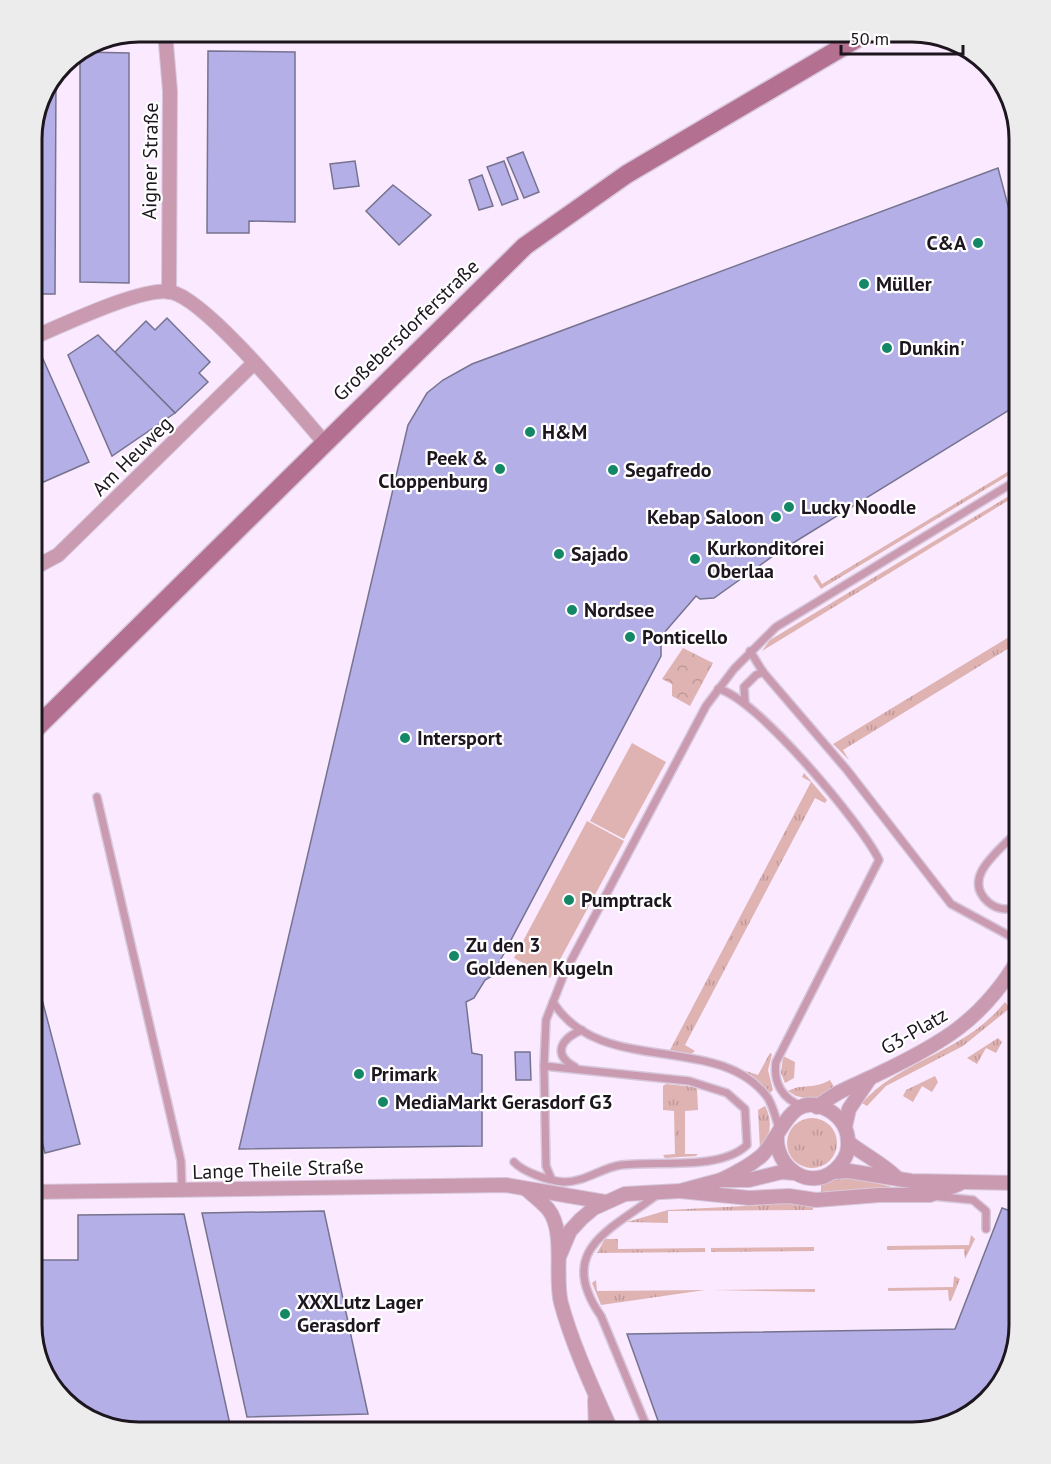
<svg xmlns="http://www.w3.org/2000/svg" width="1051" height="1464" font-family="'PT Sans',sans-serif">
<defs>
<pattern id="grass-tufts" width="24" height="20" patternUnits="userSpaceOnUse" patternTransform="scale(1.5)"><rect width="24" height="20" fill="#deb3b2"/><path d="M3 7l-1-3M5 7V3M7 7l1-3M15 17l-1-3M17 17v-4M19 17l1-3" fill="none" stroke="#be9999"/></pattern>
<pattern id="park-crowns" width="20" height="18" patternUnits="userSpaceOnUse" patternTransform="scale(1.5)"><rect width="20" height="18" fill="#deb3b2"/><path d="M2 6a3 3 0 1 1 6 0M12 15a3 3 0 1 1 6 0" fill="none" stroke="#be9999"/></pattern>
</defs>
<rect width="100%" height="100%" fill="#fae9ff"/>
<g fill="url(#grass-tufts)">
<polygon points="1010,455 1013,455 1019,469 821,589 813,577 816,574 822,584 1014,468 1008,457"/>
<polygon points="1019,490 1019,494 762,651 770,640"/>
<polygon points="1019,631 1019,642 843,750 849,760 833,744"/>
<polygon points="804,773 827,800 825,803 815,798 685,1045 695,1051 691,1054 670,1050 811,782 802,777"/>
<path d="M1005 1002 1010 1008 963 1046 886 1086 867 1106 862 1103C901 1059 963 1054 1005 1002Z"/>
<polygon points="998,1038 1002,1042 996,1053 986,1048 977,1064 967,1058"/>
<polygon points="770,1053 772,1054 768,1070 773,1090 770,1093 746,1071 758,1075"/>
<polygon points="783,1056 795,1062 794,1078 785,1083 781,1073"/>
<polygon points="935,1076 938,1082 932,1092 922,1086 913,1102 903,1096 906,1090"/>
<path d="M830 1080 834 1087 813 1100 796 1096 788 1091C803 1083 813 1090 830 1080Z"/>
<polygon points="666,1084 694,1087 697,1089 698,1110 685,1111 685,1154 698,1154 696,1156 665,1158 663,1155 675,1154 674,1111 663,1110 663,1086"/>
<path d="M765 1106C773 1121 771 1136 760 1150L758 1110Z"/>
<circle cx="812" cy="1143" r="25"/>
<polygon points="848,1176 896,1188 821,1195 821,1184"/>
<polygon points="781,1200 813,1205 813,1210 668,1211 668,1223 627,1222 668,1210 765,1205"/>
<polygon points="971,1235 975,1239 965,1259 964,1249 887,1250 887,1246 969,1245"/>
<polygon points="605,1239 618,1239 618,1249 705,1248 705,1252 597,1253"/>
<polygon points="814,1247 814,1251 711,1252 711,1248"/>
<polygon points="954,1276 960,1279 951,1301 949,1301 948,1290 888,1291 888,1288 953,1287"/>
<polygon points="596,1280 597,1291 705,1290 601,1305 592,1283"/>
<polygon points="815,1289 815,1292 712,1290"/>
</g>
<polygon fill="url(#park-crowns)" points="683,648 713,663 690,706 672,696 672,684 662,679"/>
<g fill="#deb3b2">
<polygon points="632,743 666,762 624,839 590,821"/>
<polygon points="587,821 624,841 550,978 514,958"/>
</g>
<g fill="#b5afe8" stroke="#76738f" stroke-width="1.5">
<polygon points="208,51 295,52 295,222 249,221 249,233 207,233"/>
<polygon points="83,52 129,53 129,283 80,282 80,54"/>
<polygon points="56,74 55,294 32,294 32,131 43,91"/>
<polygon points="523,152 539,192 524,198 507,158"/>
<polygon points="355,161 359,186 334,189 330,164"/>
<polygon points="504,161 518,199 502,205 487,167"/>
<polygon points="998,168 1019,247 1019,404 780,551 714,598 700,599 696,596 657,641 661,645 661,656 492,976 485,980 474,998 466,1002 472,1053 482,1055 482,1146 239,1149 408,425 427,393 443,380 472,364"/>
<polygon points="482,175 493,206 479,210 469,180"/>
<polygon points="393,185 431,215 399,245 366,211"/>
<polygon points="167,318 210,362 199,373 208,382 175,413 115,352 146,321 155,330"/>
<polygon points="98,335 175,413 112,456 68,355"/>
<polygon points="43,359 89,462 32,487 32,364"/>
<polygon points="38,984 80,1144 45,1153 32,1102 32,985"/>
<polygon points="515,1052 530,1052 531,1080 516,1080"/>
<polygon points="1002,1208 1019,1214 1019,1326 1005,1379 966,1418 913,1432 664,1432 661,1429 627,1334 955,1329"/>
<polygon points="324,1211 368,1414 247,1417 202,1213"/>
<polygon points="184,1214 231,1429 123,1430 85,1418 46,1379 32,1325 32,1260 78,1260 78,1215"/>
</g>
<g fill="none" stroke-linecap="round" stroke-linejoin="round">
<g stroke="#d7c7db" stroke-width="10">
<g id="lane">
<polyline points="750,651 763,672 847,770 951,904 1019,941"/>
<path d="M718 689C755 696 862 824 879 860L776 1062C773 1082 782 1099 802 1106"/>
<polyline points="745,702 744,687 756,675 763,672"/>
<polyline points="97,797 181,1161 182,1190"/>
<path d="M1019 906C1009 911 997 910 988 902 959 876 1004 848 1019 829"/>
<path d="M553 1002C600 1078 720 1031 768 1098 773 1106 776 1119 779 1128"/>
<path d="M575 1067C551 1054 562 1038 582 1030"/>
<path d="M514 1162C523 1172 549 1181 564 1182 585 1182 601 1168 621 1165 658 1160 720 1171 747 1145L745 1109 727 1093 689 1081 544 1066"/>
<polyline points="551,1178 546,1166 544,1066 546,1020 564,974 706,706 734,669 776,627 1019,479"/>
<polyline points="932,1196 973,1200 986,1211 986,1229"/>
<path d="M649 1432 601 1316C554 1249 613 1229 658 1194"/>
</g>
</g>
<g stroke="#d7c7db" stroke-width="16">
<g id="street">
<polyline points="165,32 170,91 169,292"/>
<path d="M32 338C61 326 143 286 171 292 207 300 296 410 324 442"/>
<polyline points="32,569 58,555 254,363"/>
<path d="M817 1107C838 1090 856 1085 878 1074 941 1044 983 1020 1019 958"/>
<polyline points="845,1127 849,1109 870,1078"/>
<path d="M848 1142C864 1155 882 1163 896 1177"/>
<polyline points="833,1172 849,1171 911,1181 1019,1183"/>
<path d="M721 1180C734 1174 748 1167 760 1157 781 1140 790 1086 830 1111 841 1118 848 1129 848 1142 849 1153 843 1163 835 1170 809 1192 775 1167 777 1136"/>
<path d="M527 1190C534 1196 542 1202 548 1209 566 1231 554 1277 561 1303 573 1347 594 1391 612 1432"/>
<polyline points="680,1191 749,1198 789,1196 816,1200 879,1195 930,1195 959,1184"/>
<polyline points="32,1192 506,1185 605,1202"/>
<polyline points="559,1257 570,1231 581,1219 594,1208 625,1194 680,1191 721,1180 749,1180 782,1172 794,1173"/>
<polyline points="595,1400 596,1432"/>
</g>
</g>
<g stroke="#d7c7db" stroke-width="21">
<polyline id="secondary" points="32,732 525,246 627,174 868,32"/>
</g>
<use href="#lane" stroke="#ca9ab0" stroke-width="7"/>
<use href="#street" stroke="#ca9ab0" stroke-width="14"/>
<use href="#secondary" stroke="#b47091" stroke-width="18"/>
</g>
<g fill="#148767" stroke="#fff" stroke-width="2">
<circle cx="978" cy="243" r="6"/>
<circle cx="864" cy="284" r="6"/>
<circle cx="887" cy="348" r="6"/>
<circle cx="530" cy="432" r="6"/>
<circle cx="500" cy="469" r="6"/>
<circle cx="613" cy="470" r="6"/>
<circle cx="789" cy="507" r="6"/>
<circle cx="776" cy="517" r="6"/>
<circle cx="559" cy="554" r="6"/>
<circle cx="695" cy="559" r="6"/>
<circle cx="572" cy="610" r="6"/>
<circle cx="630" cy="637" r="6"/>
<circle cx="405" cy="738" r="6"/>
<circle cx="569" cy="900" r="6"/>
<circle cx="454" cy="956" r="6"/>
<circle cx="359" cy="1074" r="6"/>
<circle cx="383" cy="1102" r="6"/>
<circle cx="285" cy="1314" r="6"/>
</g>
<g text-anchor="middle" stroke-width="4.5" stroke-linejoin="round" paint-order="stroke">
<g font-size="20" fill="#1d161f" stroke="#fff">
<text transform="translate(150 161) rotate(-89)" y="7">Aigner Straße</text>
<text transform="translate(406 330) rotate(-44)" y="7">Großebersdorferstraße</text>
<text transform="translate(132 456) rotate(-45)" y="7">Am Heuweg</text>
<text transform="translate(914 1031) rotate(-30)" y="7">G3-Platz</text>
<text transform="translate(278 1169) rotate(-2)" y="7">Lange Theile Straße</text>
</g>
<g font-size="20" font-weight="bold" fill="#1d161f" stroke="#fff" text-anchor="start">
<text x="966" y="250" text-anchor="end">C&amp;A</text>
<text x="876" y="291">Müller</text>
<text x="899" y="355">Dunkin'</text>
<text x="542" y="439">H&amp;M</text>
<text x="488" y="465" text-anchor="end">Peek &amp;<tspan x="488" dy="23">Cloppenburg</tspan></text>
<text x="625" y="477">Segafredo</text>
<text x="801" y="514">Lucky Noodle</text>
<text x="764" y="524" text-anchor="end">Kebap Saloon</text>
<text x="707" y="555">Kurkonditorei<tspan x="707" dy="23">Oberlaa</tspan></text>
<text x="571" y="561">Sajado</text>
<text x="584" y="617">Nordsee</text>
<text x="642" y="644">Ponticello</text>
<text x="417" y="745">Intersport</text>
<text x="581" y="907">Pumptrack</text>
<text x="466" y="952">Zu den 3<tspan x="466" dy="23">Goldenen Kugeln</tspan></text>
<text x="371" y="1081">Primark</text>
<text x="395" y="1109">MediaMarkt Gerasdorf G3</text>
<text x="297" y="1309">XXXLutz Lager<tspan x="297" dy="23">Gerasdorf</tspan></text>
</g>
</g>
<path d="M0 0H1051V1464H0ZM139 42H912A97 97 0 0 1 1009 139V1325A97 97 0 0 1 912 1422H139A97 97 0 0 1 42 1325V139A97 97 0 0 1 139 42Z" fill="#edeced" fill-rule="evenodd"/>
<path fill="none" stroke="#1d161f" stroke-width="3" d="M139 42H912A97 97 0 0 1 1009 139V1325A97 97 0 0 1 912 1422H139A97 97 0 0 1 42 1325V139A97 97 0 0 1 139 42Z"/>
<path d="M841 45v9h122v-9" fill="none" stroke="#1d161f" stroke-width="3"/>
<text x="850" y="45" font-size="18" fill="#1d161f" stroke="#ffffff" stroke-width="4.5" paint-order="stroke">50 m</text>
</svg>
